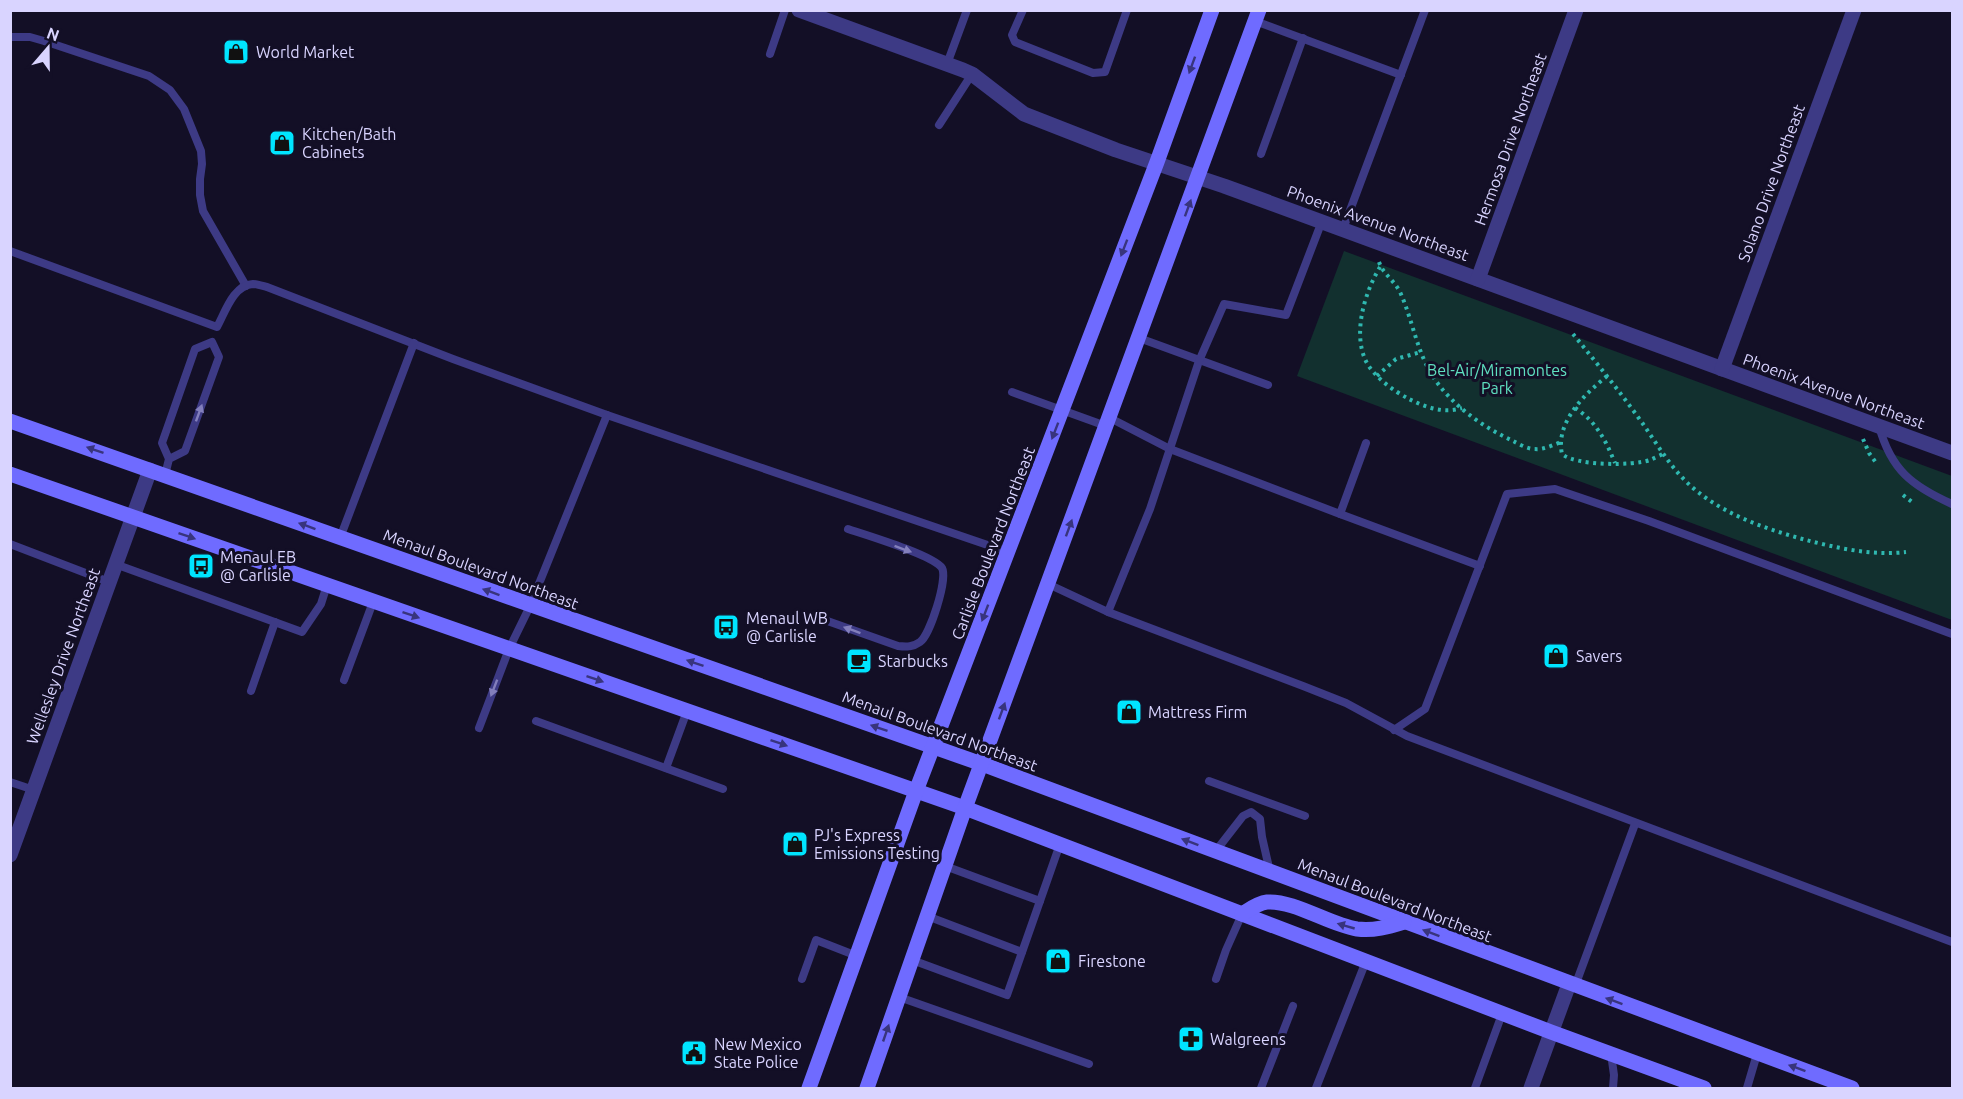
<svg xmlns="http://www.w3.org/2000/svg" width="1963" height="1099" font-family="Ubuntu,sans-serif">
<rect width="100%" height="100%" fill="#130f26"/>
<polygon fill="#12302f" points="1344,251 1952,476 1952,620 1297,376"/>
<g fill="none" stroke-linecap="round" stroke-linejoin="round">
<g stroke="#2fb8b0" stroke-width="4" stroke-dasharray="3 4.5" stroke-linecap="butt">
<path d="M1379 262C1383 274 1394 280 1400 292 1411 316 1415 342 1427 366 1444 400 1479 425 1513 441 1519 444 1527 449 1535 449 1543 450 1553 445 1561 442"/>
<path d="M1380 267C1365 292 1353 331 1365 359 1372 376 1394 391 1409 399 1425 407 1443 414 1462 408"/>
<path d="M1573 334C1595 361 1617 388 1638 417 1657 443 1672 472 1698 492 1728 516 1769 530 1806 540 1837 548 1873 556 1906 552"/>
<polyline points="1377,376 1396,359 1421,352"/>
<path d="M1607 376C1585 394 1555 422 1562 454 1576 466 1633 466 1650 460 1654 458 1659 456 1663 454"/>
<path d="M1575 408C1596 421 1606 441 1615 463"/>
<polyline points="1863,439 1869,453 1877,464"/>
<polyline points="1903,495 1912,502"/>
</g>
<g stroke="#3d3a85" stroke-width="8">
<polyline points="1023,10 1012,35 1015,42 1093,73 1105,72 1127,10"/>
<polyline points="1255,21 1401,75"/>
<polyline points="10,37 30,37 44,41 149,76 170,90 184,109 201,151 202,164 200,179 200,195 203,211 246,286"/>
<polyline points="770,54 785,10"/>
<polyline points="947,64 967,10"/>
<polyline points="939,125 972,74"/>
<polyline points="1261,154 1303,38"/>
<polyline points="1343,229 1425,10"/>
<path d="M10 251 217 327C225 313 233 285 253 284 257 284 263 286 267 287L453 359 607 415 1008 552"/>
<polyline points="1139,338 1268,385"/>
<polyline points="1012,392 1106,426"/>
<polyline points="1110,418 1170,449 1340,514 1366,443"/>
<path d="M1879 426C1891 470 1912 486 1952 504"/>
<polyline points="165,475 169,459 162,443 195,349 212,342 219,357 185,451 169,459"/>
<polyline points="1340,514 1480,566"/>
<polyline points="340,538 414,343"/>
<polyline points="10,544 109,582"/>
<polyline points="115,564 302,632 321,604 327,585"/>
<polyline points="1048,584 1108,612 1150,509 1199,361 1224,304 1286,315 1322,221"/>
<polyline points="1108,612 1303,686 1346,703 1407,736 1952,942"/>
<path d="M819 618 898 646C907 647 913 647 920 642 930 635 948 579 942 568 933 555 866 535 848 529"/>
<polyline points="344,680 373,602"/>
<polyline points="251,691 275,622"/>
<polyline points="536,721 723,789"/>
<polyline points="479,728 509,649 530,606 607,415"/>
<polyline points="1394,730 1425,709 1507,494 1555,489 1649,521 1952,634"/>
<polyline points="666,768 687,711"/>
<polyline points="1209,781 1305,816"/>
<polyline points="10,782 34,790"/>
<polyline points="1215,852 1243,816 1251,812 1260,819 1262,837 1270,872"/>
<polyline points="945,866 1040,901"/>
<polyline points="927,916 1022,952"/>
<polyline points="912,960 1007,995 1060,844"/>
<polyline points="802,979 816,940 857,956"/>
<polyline points="1216,979 1226,950 1242,914"/>
<polyline points="1575,986 1635,824"/>
<polyline points="899,997 1089,1064"/>
<polyline points="1611,1054 1614,1075 1613,1088"/>
<polyline points="1261,1088 1293,1006"/>
<polyline points="1316,1088 1366,961"/>
<polyline points="1475,1088 1502,1014"/>
<polyline points="1747,1088 1757,1054"/>
</g>
<g stroke="#3d3a85" stroke-width="15">
<polyline points="799,10 963,70 972,74 1024,114 1116,150 1224,186 1952,453"/>
<polyline points="1478,279 1576,10"/>
<polyline points="1722,369 1854,10"/>
<polyline points="10,855 150,470"/>
<polyline points="1531,1088 1569,984"/>
</g>
<g stroke="#6f6bff" stroke-width="15">
<polyline points="10,421 982,764 1852,1088"/>
<polyline points="10,474 965,808 1551,1032 1704,1088"/>
<path d="M1242 914C1250 909 1258 903 1267 902 1294 900 1330 925 1357 929 1374 931 1388 927 1404 922"/>
<polyline points="809,1088 916,791 1157,162 1212,10"/>
<polyline points="867,1088 965,808 1259,10"/>
</g>
</g>
<defs><path id="oneway-solid" d="M-6-.8H1V-3.2L6.5 0L1 3.2V.8H-6Z" transform="scale(1.5)"/></defs>
<g fill="#38347d">
<use href="#oneway-solid" transform="translate(1192 65) rotate(110)"/>
<use href="#oneway-solid" transform="translate(1188 208) rotate(-70)"/>
<use href="#oneway-solid" transform="translate(1124 248) rotate(111)"/>
<use href="#oneway-solid" transform="translate(1055 431) rotate(111)"/>
<use href="#oneway-solid" transform="translate(95 450) rotate(-161)"/>
<use href="#oneway-solid" transform="translate(307 526) rotate(-160)"/>
<use href="#oneway-solid" transform="translate(1069 528) rotate(-70)"/>
<use href="#oneway-solid" transform="translate(187 536) rotate(19)"/>
<use href="#oneway-solid" transform="translate(491 592) rotate(-160)"/>
<use href="#oneway-solid" transform="translate(985 613) rotate(111)"/>
<use href="#oneway-solid" transform="translate(411 615) rotate(19)"/>
<use href="#oneway-solid" transform="translate(695 663) rotate(-161)"/>
<use href="#oneway-solid" transform="translate(595 679) rotate(19)"/>
<use href="#oneway-solid" transform="translate(1002 711) rotate(-70)"/>
<use href="#oneway-solid" transform="translate(879 728) rotate(-161)"/>
<use href="#oneway-solid" transform="translate(779 743) rotate(19)"/>
<use href="#oneway-solid" transform="translate(1190 842) rotate(-159)"/>
<use href="#oneway-solid" transform="translate(1346 926) rotate(-164)"/>
<use href="#oneway-solid" transform="translate(1431 933) rotate(-159)"/>
<use href="#oneway-solid" transform="translate(1614 1001) rotate(-160)"/>
<use href="#oneway-solid" transform="translate(886 1033) rotate(-71)"/>
<use href="#oneway-solid" transform="translate(1797 1068) rotate(-160)"/>
</g>
<g fill="#837fbc">
<use href="#oneway-solid" transform="translate(199 413) rotate(-70)"/>
<use href="#oneway-solid" transform="translate(903 549) rotate(20)"/>
<use href="#oneway-solid" transform="translate(852 630) rotate(-160)"/>
<use href="#oneway-solid" transform="translate(494 688) rotate(111)"/>
</g>
<defs>
<g id="shop-square" transform="scale(1.35)"><rect x="-9" y="-9" width="18" height="18" rx="4" fill="#00e5ff" stroke="#130f26"/><path d="M-5-2.5h2.3a2.7 3.5 0 0 1 5.4 0H5L5.5 6h-11ZM-1.5-2.5h3a1.5 2.3 0 0 0-3 0Z" fill="#111"/></g>
<g id="bus-square" transform="scale(1.35)"><rect x="-9" y="-9" width="18" height="18" rx="4" fill="#00e5ff" stroke="#130f26"/><path d="M-5-6H5V4H4V6H2V4H-2V6H-4V4H-5ZM-3.5-4V0h7V-4ZM-3.5 1.2v1.5H-2V1.2ZM2 1.2v1.5H3.5V1.2Z" fill="#111"/></g>
<g id="cafe-square" transform="scale(1.35)"><rect x="-9" y="-9" width="18" height="18" rx="4" fill="#00e5ff" stroke="#130f26"/><path d="M-5.5-4.5H6V0H3Q3 3.5 0 3.5H-2.5Q-5.5 3.5-5.5 0ZM3-3.2v2h1.7v-2ZM-6 4.5H4V6H-6Z" fill="#111"/></g>
<g id="pharmacy-square" transform="scale(1.35)"><rect x="-9" y="-9" width="18" height="18" rx="4" fill="#00e5ff" stroke="#130f26"/><path d="M-2-6h4v4h4v4h-4v4h-4v-4h-4v-4h4Z" fill="#111"/></g>
<g id="civic-square" transform="scale(1.35)"><rect x="-9" y="-9" width="18" height="18" rx="4" fill="#00e5ff" stroke="#130f26"/><path d="M-.6-6.5H3V-4.5H.6V-3L4-1V1h2V6H-6V1h2V-1L-.6-3ZM-1.2 2.5V6h2.4V2.5Z" fill="#111"/></g>
</defs>
<g fill-rule="evenodd">
<use href="#shop-square" x="236" y="52"/>
<use href="#shop-square" x="282" y="143"/>
<use href="#bus-square" x="201" y="566"/>
<use href="#bus-square" x="726" y="627"/>
<use href="#shop-square" x="1556" y="656"/>
<use href="#cafe-square" x="859" y="661"/>
<use href="#shop-square" x="1129" y="712"/>
<use href="#shop-square" x="795" y="844"/>
<use href="#shop-square" x="1058" y="961"/>
<use href="#pharmacy-square" x="1191" y="1039"/>
<use href="#civic-square" x="694" y="1053"/>
</g>
<g text-anchor="middle" stroke-width="6" stroke-linejoin="round" paint-order="stroke">
<g font-size="16" fill="#d9d4ff" stroke="#130f26" text-anchor="start">
<text x="256" y="58">World Market</text>
<text x="302" y="140">Kitchen/Bath<tspan x="302" dy="18">Cabinets</tspan></text>
<text x="220" y="563">Menaul EB<tspan x="220" dy="18">@ Carlisle</tspan></text>
<text x="746" y="624">Menaul WB<tspan x="746" dy="18">@ Carlisle</tspan></text>
<text x="1576" y="662">Savers</text>
<text x="878" y="667">Starbucks</text>
<text x="1148" y="718">Mattress Firm</text>
<text x="814" y="841">PJ's Express<tspan x="814" dy="18">Emissions Testing</tspan></text>
<text x="1078" y="967">Firestone</text>
<text x="1210" y="1045">Walgreens</text>
<text x="714" y="1050">New Mexico<tspan x="714" dy="18">State Police</tspan></text>
</g>
<g font-size="16" fill="#d9d4ff" stroke="#130f26">
<text transform="translate(1510 139) rotate(-70)" y="6">Hermosa Drive Northeast</text>
<text transform="translate(1771 183) rotate(-70)" y="6">Solano Drive Northeast</text>
<text transform="translate(1378 223) rotate(20)" y="6">Phoenix Avenue Northeast</text>
<text transform="translate(1834 391) rotate(20)" y="6">Phoenix Avenue Northeast</text>
<text transform="translate(993 543) rotate(-69)" y="6">Carlisle Boulevard Northeast</text>
<text transform="translate(481 569) rotate(20)" y="6">Menaul Boulevard Northeast</text>
<text transform="translate(63 656) rotate(-70)" y="6">Wellesley Drive Northeast</text>
<text transform="translate(940 731) rotate(20)" y="6">Menaul Boulevard Northeast</text>
<text transform="translate(1395 900) rotate(21)" y="6">Menaul Boulevard Northeast</text>
</g>
<g font-size="16" fill="#5fe0c0" stroke="#130f26">
<text x="1497" y="376">Bel-Air/Miramontes<tspan x="1497" dy="18">Park</tspan></text>
</g>
</g>
<rect width="1963" height="1099" fill="none" stroke="#d9d4ff" stroke-width="24"/>
<g transform="translate(48 48) rotate(20)" stroke="#130f26" stroke-width="4.5" paint-order="stroke">
<path d="M0-4.5L10 22L0 15L-10 22Z" fill="#d9d4ff"/>
<text y="-9" font-size="16" font-weight="bold" text-anchor="middle" fill="#d9d4ff">N</text>
</g>
</svg>
